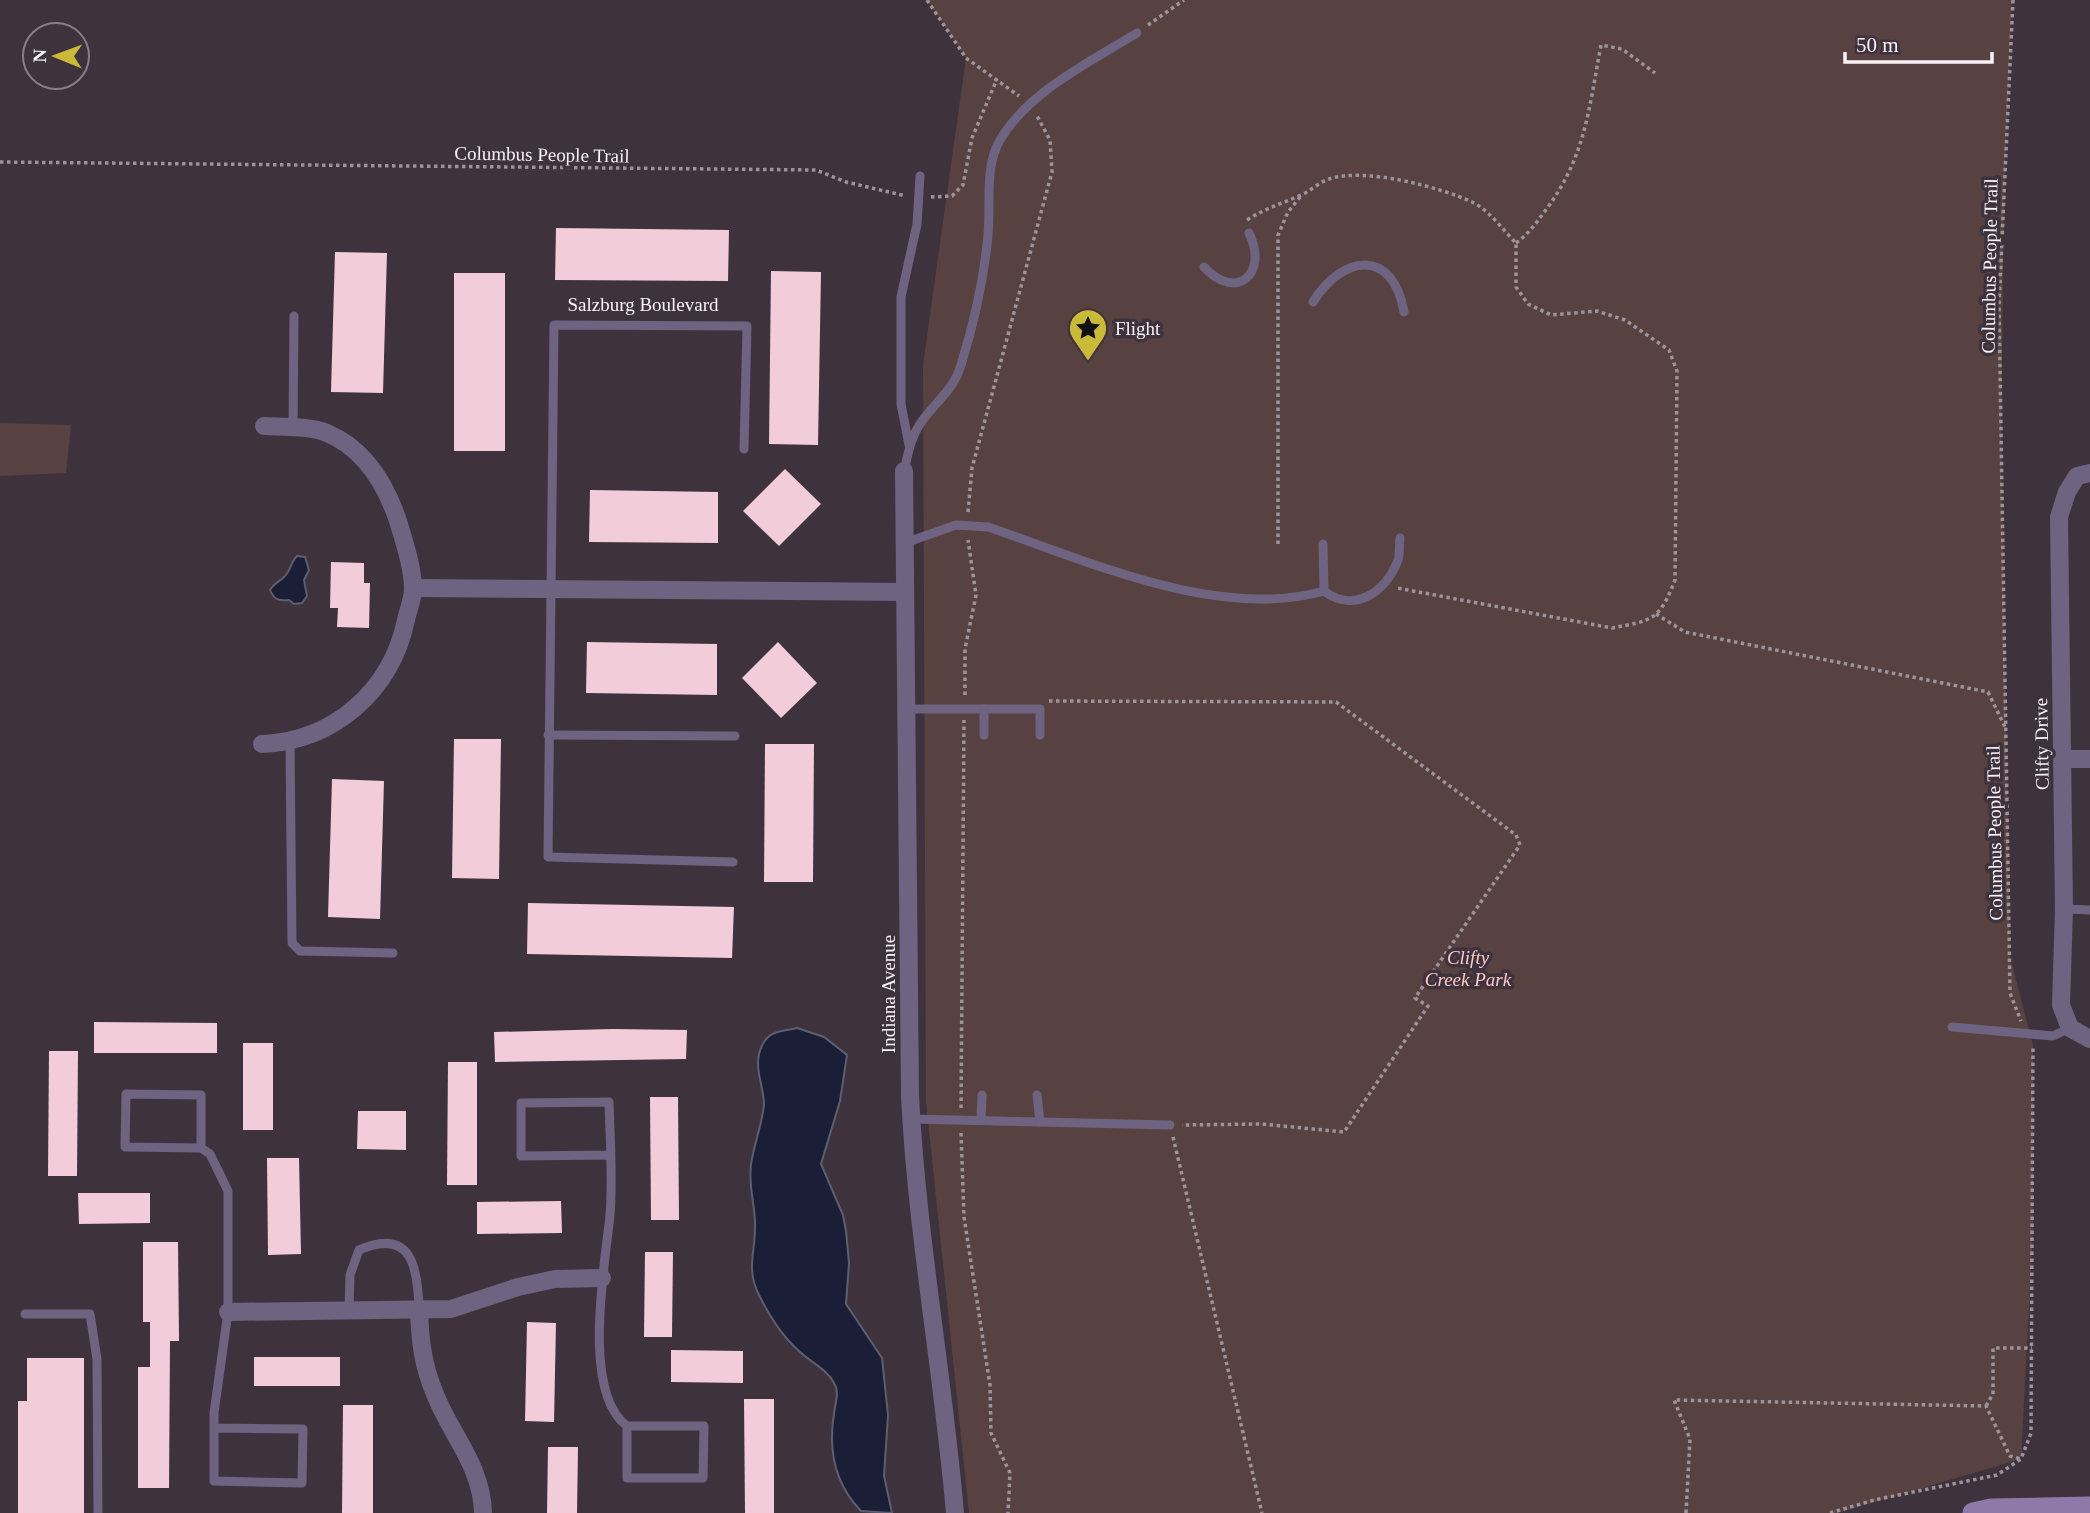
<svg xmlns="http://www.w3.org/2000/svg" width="2090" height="1513" font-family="'Times New Roman',serif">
<rect width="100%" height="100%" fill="#3e333d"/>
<g fill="#584241">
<polygon points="927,0 2012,0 2004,195 2001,428 2010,957 2033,1045 2033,1231 2021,1459 1837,1513 969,1513 926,1101 923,365 966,58"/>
<polygon points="0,423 71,425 66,473 0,476"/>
</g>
<g fill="#1a1e36" stroke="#5d5e70" stroke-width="2">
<path d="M297 556 305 557 309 570 304 580 307 596 302 603 294 604 289 600C279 601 274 600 270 590 274 583 278 583 284 577 291 571 290 563 297 556Z"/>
<path d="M797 1028 824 1037 847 1055 840 1101 821 1164 843 1215 846 1231 849 1263 846 1304 882 1358 888 1415 884 1476 892 1513 861 1511C835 1484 828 1450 834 1414 835 1403 840 1392 834 1383 827 1369 810 1362 799 1351 782 1336 769 1315 759 1295 746 1269 755 1254 755 1228 756 1207 748 1187 751 1165 753 1147 764 1118 764 1103 763 1082 751 1063 764 1042 771 1030 785 1031 797 1028Z"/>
</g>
<g fill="#f2ccd9">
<polygon points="556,228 729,230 728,281 555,280"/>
<polygon points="335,252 387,253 383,393 331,392"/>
<polygon points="771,271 821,272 818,445 769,444"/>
<rect x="454" y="273" width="51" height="178"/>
<polygon points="785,469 821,504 779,546 743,511"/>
<polygon points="590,490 718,492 718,543 589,542"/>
<polygon points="331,562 364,563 364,583 370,583 369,628 337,627 338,608 330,608"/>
<polygon points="587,642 717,644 717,695 586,693"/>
<polygon points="778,642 817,683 781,718 742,678"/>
<polygon points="454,739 501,739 499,879 452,878"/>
<polygon points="765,744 814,744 813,882 764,882"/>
<polygon points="332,779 384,781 380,919 328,917"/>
<polygon points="528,903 734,907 732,958 527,954"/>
<polygon points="94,1022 217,1023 217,1053 94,1053"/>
<polygon points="612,1029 687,1030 686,1059 495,1062 494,1032"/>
<rect x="243" y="1043" width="30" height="87"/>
<polygon points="49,1051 78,1051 77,1176 48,1176"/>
<polygon points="448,1062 477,1062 477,1185 447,1185"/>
<polygon points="650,1097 678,1097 679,1220 651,1220"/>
<polygon points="358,1111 406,1111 406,1150 357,1149"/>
<polygon points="267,1158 299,1158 301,1254 268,1255"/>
<polygon points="78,1193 150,1193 150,1223 79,1224"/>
<polygon points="561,1201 562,1233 477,1234 477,1202"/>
<polygon points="143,1242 178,1242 179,1341 170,1341 169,1488 138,1488 138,1367 150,1367 150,1322 143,1322"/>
<polygon points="645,1252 673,1252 672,1337 644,1337"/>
<polygon points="527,1322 556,1323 554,1422 525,1421"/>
<polygon points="671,1350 743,1351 743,1383 671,1382"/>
<rect x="254" y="1357" width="86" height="29"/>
<polygon points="27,1358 84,1358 84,1513 18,1513 18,1401 27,1401"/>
<polygon points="744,1399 774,1399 774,1513 745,1513"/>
<polygon points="343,1405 373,1405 373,1513 342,1513"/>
<polygon points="548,1447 578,1447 577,1513 547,1513"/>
</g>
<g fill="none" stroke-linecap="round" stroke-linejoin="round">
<g stroke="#9c939b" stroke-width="3.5" stroke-dasharray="3.5 3.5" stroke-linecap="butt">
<polyline points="927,0 966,58 1019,96"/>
<polyline points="2013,0 1999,305 2010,993 2021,1021"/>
<polyline points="1148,25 1184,0"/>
<polyline points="0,162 816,170 846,182 906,196"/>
<polyline points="931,197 952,196 963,185 972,138 997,79"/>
<path d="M1247 220C1266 208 1281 204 1301 195 1311 191 1319 182 1329 179 1364 167 1440 187 1472 202 1489 210 1503 230 1516 243V287L1528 304 1551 315 1597 311 1625 320 1669 350 1677 371 1675 580C1659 621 1653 620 1612 628L1397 588"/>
<path d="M1516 243C1530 233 1538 220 1548 207 1586 154 1589 108 1601 45L1622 49 1655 73"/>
<polyline points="968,512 972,468 1052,172 1050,140 1036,114"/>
<polyline points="1278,544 1278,235 1288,212 1301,196"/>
<polyline points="1656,614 1685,632 1988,692 2006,729"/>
<polyline points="965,695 965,649 976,595 968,540"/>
<polyline points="1049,701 1336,702 1516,835 1520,845 1415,998 1428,1006 1344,1132 1262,1124 1182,1125"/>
<polyline points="961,1108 964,720"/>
<polyline points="961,1133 964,1217 990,1385 991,1433 1010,1473 1008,1513"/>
<polyline points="1173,1137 1262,1513"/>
<polyline points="1986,1406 1993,1394 1993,1348 2032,1348"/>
<polyline points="1686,1513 1690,1439 1674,1400 1986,1406 2010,1456 2021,1459"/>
<polyline points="1830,1513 1874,1500 1997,1475 2021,1459 2031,1433 2033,1047"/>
</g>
<g stroke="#6e6380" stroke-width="9">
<path d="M1204 267C1236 302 1269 274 1249 233"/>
<path d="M1313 302C1343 254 1393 248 1404 312"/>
<polyline points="293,427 294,316"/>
<polyline points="909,445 901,404 901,297 917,224 920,176"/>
<path d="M904 471C908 454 911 436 922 421 936 402 954 389 961 365 974 323 984 279 988 235 991 205 984 167 1000 140 1029 91 1090 62 1137 33"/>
<path d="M905 543 956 525 988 527C1089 561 1218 621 1324 591"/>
<path d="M1323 544 1324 591C1354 614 1386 592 1398 560 1400 554 1399 545 1400 538"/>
<polyline points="906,709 1040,709 1040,735"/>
<polyline points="548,735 735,736"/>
<polyline points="984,735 984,709"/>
<polyline points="290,743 292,943 300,951 393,953"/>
<polyline points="733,862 548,857 554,325 747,326 744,449"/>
<polyline points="2064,909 2090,910"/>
<polyline points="1952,1027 2053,1036 2070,1028"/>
<polyline points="911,1119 1040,1122 1037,1095"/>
<polyline points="981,1119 982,1095"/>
<polyline points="1040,1122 1170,1125"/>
<polyline points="201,1148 201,1095 126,1094 125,1147 201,1148 210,1154 228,1191 228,1312 214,1413 214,1481 302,1483 303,1429 214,1428"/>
<path d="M610 1155 521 1156V1103L609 1102C610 1139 613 1178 610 1215 605 1265 581 1392 627 1426V1478H703L704 1426H627"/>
<path d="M349 1311 350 1275 359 1250C412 1227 418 1268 419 1310"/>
<polyline points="25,1314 90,1314 97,1359 98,1513"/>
</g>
<g stroke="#6e6380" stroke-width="18">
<path d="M904 471 910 1096C917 1236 943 1373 955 1513"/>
<polyline points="2090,473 2077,476 2067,492 2059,517 2064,909 2061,1005 2070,1028 2090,1039"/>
<polyline points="413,588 905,592"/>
<path d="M262 744C334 741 391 691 406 620 408 610 413 599 413 589 413 568 404 541 398 521 386 485 365 449 327 433 309 426 284 427 264 426"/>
<polyline points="2063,759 2090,759"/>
<path d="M419 1310C420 1341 423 1366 435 1394 451 1435 482 1466 483 1513"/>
<polyline points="228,1312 451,1309 518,1287 555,1279 602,1278"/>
</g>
<polyline stroke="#8d7aa9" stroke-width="21" points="1973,1513 1991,1509 2090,1507"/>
</g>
<defs>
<g id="sight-pin" transform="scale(2.0125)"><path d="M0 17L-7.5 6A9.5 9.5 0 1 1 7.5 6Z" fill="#caba3a" stroke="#3e333d"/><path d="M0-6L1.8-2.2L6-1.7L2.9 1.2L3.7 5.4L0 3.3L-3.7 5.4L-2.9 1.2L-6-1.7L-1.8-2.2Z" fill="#111"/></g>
</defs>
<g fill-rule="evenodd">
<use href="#sight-pin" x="1088" y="328"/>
</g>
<g text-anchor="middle" stroke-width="7" stroke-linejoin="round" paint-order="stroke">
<g font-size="19" fill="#f9f2f8" stroke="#3e333d">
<text transform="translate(542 154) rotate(1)" y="7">Columbus People Trail</text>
<text transform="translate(1989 266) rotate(-89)" y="7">Columbus People Trail</text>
<text x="643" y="311">Salzburg Boulevard</text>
<text transform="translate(2041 744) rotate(-91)" y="7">Clifty Drive</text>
<text transform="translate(1994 833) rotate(-91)" y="7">Columbus People Trail</text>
<text transform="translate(888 994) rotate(-90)" y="7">Indiana Avenue</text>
</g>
<g font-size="19" fill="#f9f2f8" stroke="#3e333d" text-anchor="start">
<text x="1115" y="335">Flight</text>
</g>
<g font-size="19" font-style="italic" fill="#fec9c6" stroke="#3e333d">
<text x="1468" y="964">Clifty<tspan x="1468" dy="22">Creek Park</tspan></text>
</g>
</g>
<g transform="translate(56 56) rotate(271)"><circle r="33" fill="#3e333d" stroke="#897f88" stroke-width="2"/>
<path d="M0-5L12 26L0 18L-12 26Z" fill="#caba3a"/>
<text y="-10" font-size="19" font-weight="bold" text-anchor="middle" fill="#f9f2f8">N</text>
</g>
<path d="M1845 52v10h147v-10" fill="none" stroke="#f9f2f8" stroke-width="3.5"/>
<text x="1856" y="52" font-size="21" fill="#f9f2f8" stroke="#3e333d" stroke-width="5" paint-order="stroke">50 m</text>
</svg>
